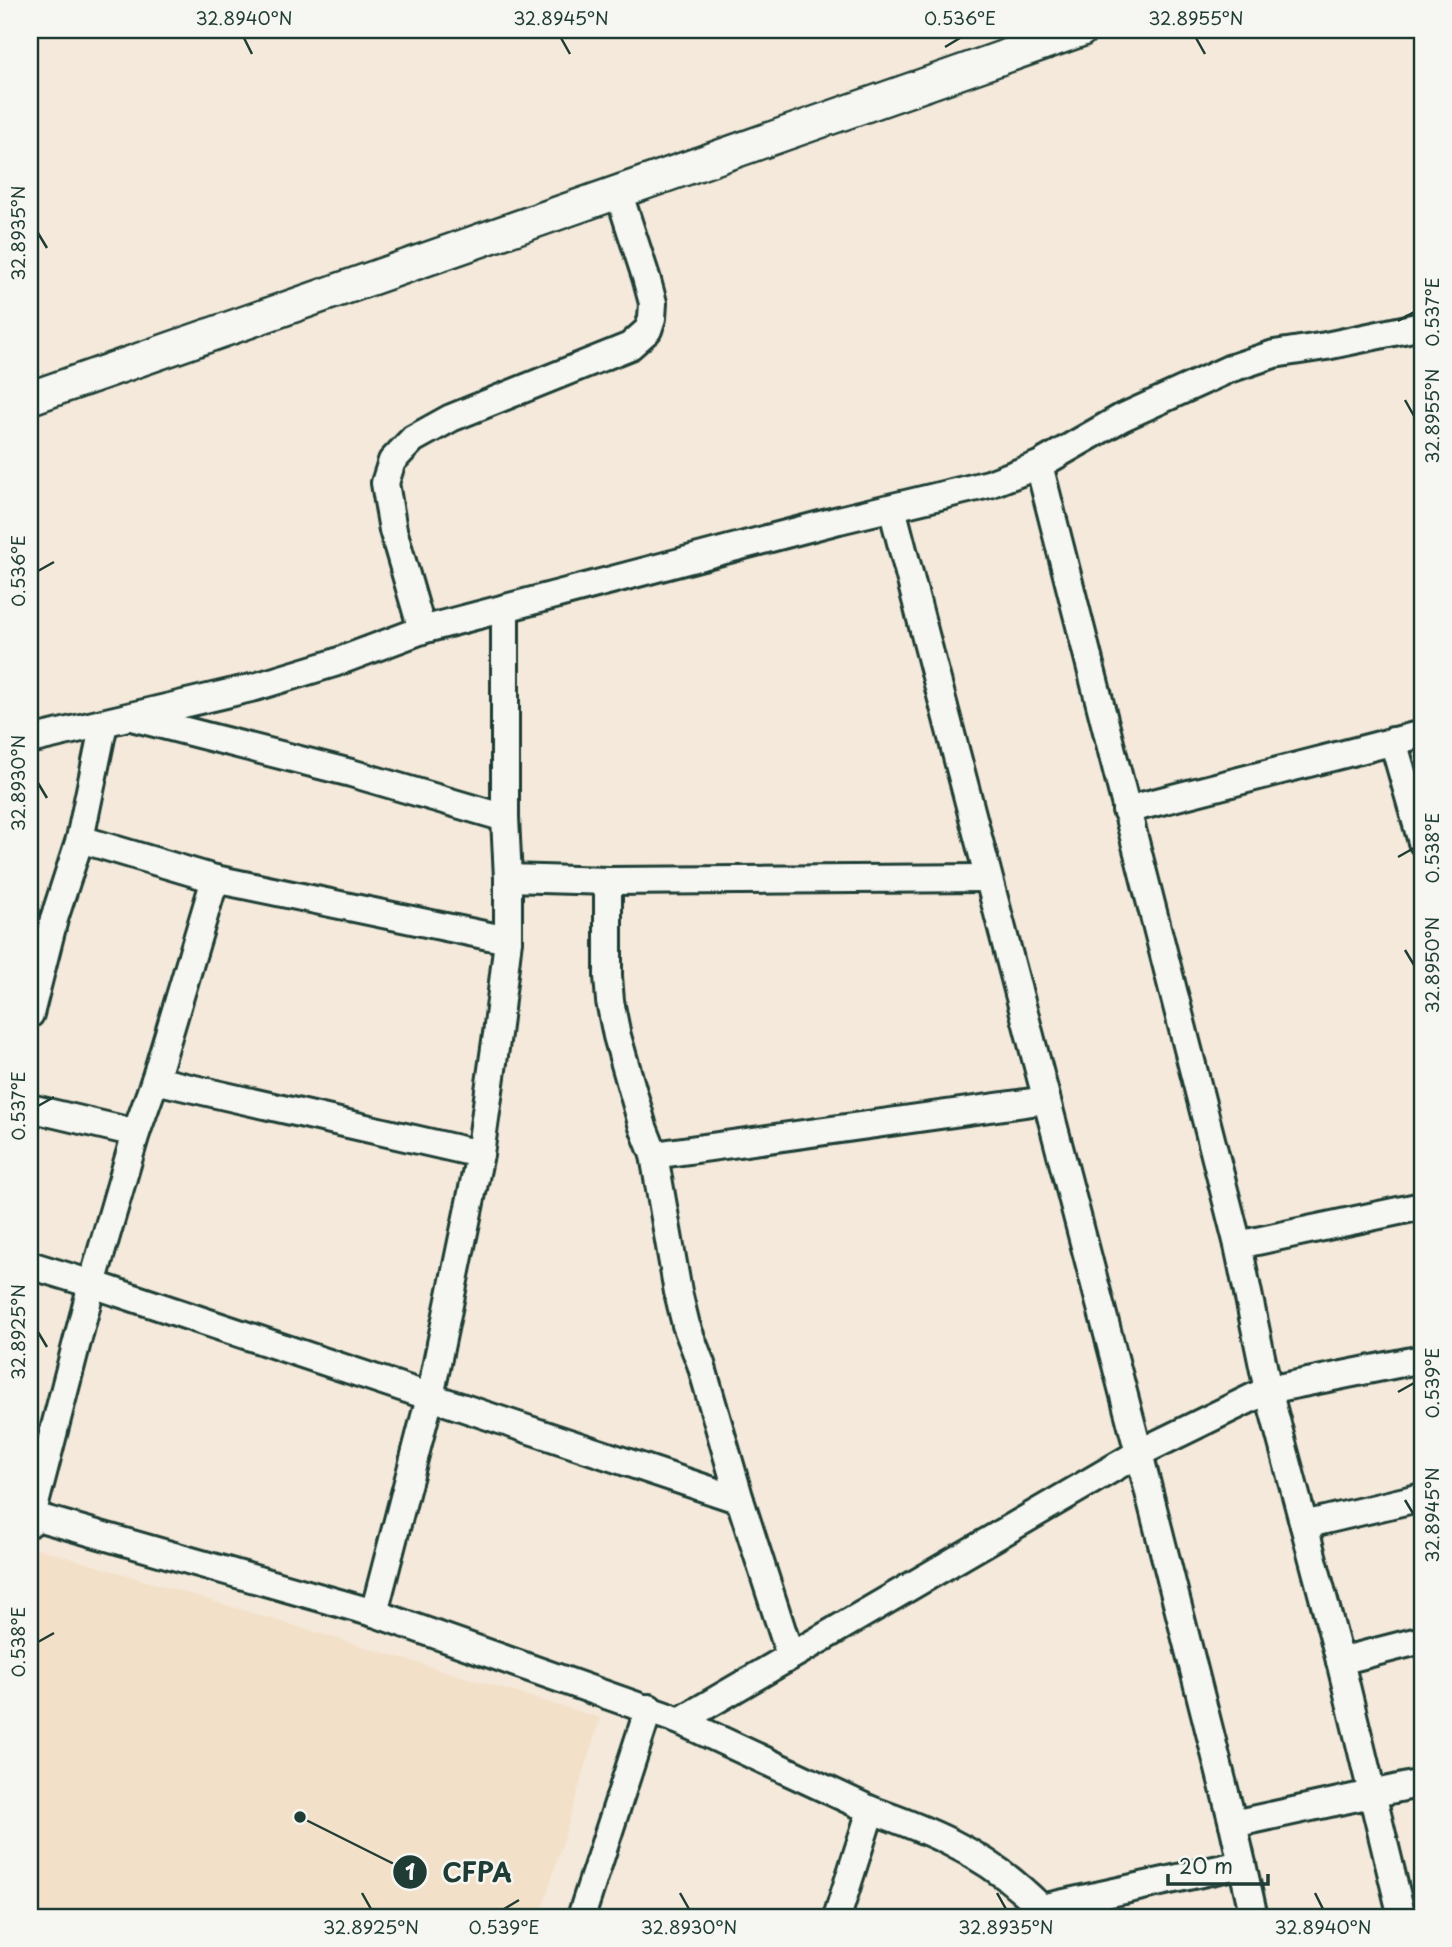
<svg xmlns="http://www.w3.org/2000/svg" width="1452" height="1947" font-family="'Playpen Sans',sans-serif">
<rect width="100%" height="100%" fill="#f4e9da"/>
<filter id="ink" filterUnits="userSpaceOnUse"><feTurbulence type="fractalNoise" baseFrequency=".0143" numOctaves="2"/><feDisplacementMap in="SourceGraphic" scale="14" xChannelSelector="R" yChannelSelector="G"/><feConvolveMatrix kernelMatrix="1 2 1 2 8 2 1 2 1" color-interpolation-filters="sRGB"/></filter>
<g filter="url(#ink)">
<polygon fill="#f3e0c9" points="30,1546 600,1718 540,1917 30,1917"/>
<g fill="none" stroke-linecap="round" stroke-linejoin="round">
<g stroke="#1f3d34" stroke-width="32">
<g id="minor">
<polyline points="1039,465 1238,1245 1268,1390 1340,1661 1402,1917"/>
<polyline points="892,508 1139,1453 1233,1824 1254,1917"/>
<polyline points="422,630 393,530 385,483 392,461 413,439 451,418 630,346 648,330 652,318 653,303 646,277 618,191"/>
<polyline points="135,718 351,773 505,818"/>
<polyline points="30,740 255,687 334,663 422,630 839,520 989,484 1039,465 1121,418 1229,369 1274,354 1326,346 1422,326"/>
<polyline points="1393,741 1422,842"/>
<polyline points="1126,810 1422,734"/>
<polyline points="80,839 104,723"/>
<polyline points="508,878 608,881 987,878"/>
<polyline points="608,881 608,976 610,1001 617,1036 643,1127 654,1155 678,1292 686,1325 701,1364 740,1500 790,1655"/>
<polyline points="30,1014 54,919 80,839 215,879 508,940"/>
<polyline points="155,1080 480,1154"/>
<polyline points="30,1108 136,1133"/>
<polyline points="654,1155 1046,1100"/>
<polyline points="1238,1245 1422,1206"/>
<polyline points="30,1265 92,1284 740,1500"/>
<polyline points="30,1515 374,1613 680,1721 1139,1453 1268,1390 1422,1359"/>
<polyline points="30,1523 92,1284 136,1133 155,1080 215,879"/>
<polyline points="1304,1525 1422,1497"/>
<polyline points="374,1613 430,1397 480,1154 497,1034 508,940 508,878 505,818 505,608"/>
<polyline points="1340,1661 1422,1640"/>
<polyline points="680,1721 871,1810 837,1917"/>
<path d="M871 1810C925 1829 979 1851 1022 1890 1032 1899 1041 1906 1048 1917"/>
<polyline points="1233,1824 1422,1783"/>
<polyline points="1042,1908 1242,1864"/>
<polyline points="581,1917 649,1708"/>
</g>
</g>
<g stroke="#1f3d34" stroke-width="37">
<polyline id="tertiary" points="30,398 1081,30"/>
</g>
<use href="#minor" stroke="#f6f6f2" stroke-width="26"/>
<use href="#tertiary" stroke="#f6f6f2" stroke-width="32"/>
</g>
</g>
<path fill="none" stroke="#1f3d34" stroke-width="2.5" d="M244 38 252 54M561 38 570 54M1196 38 1205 54M945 47 960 38M38 233 47 248M1398 321 1414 312M1405 400 1414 416M38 571 54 562M38 783 47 798M1398 857 1414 848M1405 950 1414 965M38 1106 54 1097M38 1332 47 1347M1398 1392 1414 1383M1405 1500 1414 1515M38 1642 54 1633M362 1893 371 1909M680 1893 689 1909M997 1893 1006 1909M1315 1893 1323 1909M504 1909 519 1900"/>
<path fill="none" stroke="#1f3d34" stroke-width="2.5" d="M300 1817L410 1872"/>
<g fill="#1f3d34" stroke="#f6f6f2" stroke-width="2.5">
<circle cx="300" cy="1817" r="7"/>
<circle cx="410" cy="1872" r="18"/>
</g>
<g font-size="21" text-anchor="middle" font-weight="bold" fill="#fff">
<text x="410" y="1880">1</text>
</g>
<g font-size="26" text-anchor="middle" font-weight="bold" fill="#1f3d34" stroke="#f6f6f2" stroke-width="5" stroke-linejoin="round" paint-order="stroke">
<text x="477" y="1882">CFPA</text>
</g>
<rect width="1452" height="1947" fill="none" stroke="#f6f6f2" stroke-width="77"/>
<path d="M1168 1874v10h100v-10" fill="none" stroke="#1f3d34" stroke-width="3.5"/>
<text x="1179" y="1874" font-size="21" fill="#1f3d34" stroke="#f6f6f2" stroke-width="5" paint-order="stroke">20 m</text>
<rect x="38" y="38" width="1376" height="1871" fill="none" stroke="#1f3d34" stroke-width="2.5"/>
<g font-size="18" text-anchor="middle" fill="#1f3d34">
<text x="244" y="25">32.8940°N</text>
<text x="561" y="25">32.8945°N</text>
<text x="960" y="25">0.536°E</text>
<text x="1196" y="25">32.8955°N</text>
<text transform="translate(19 233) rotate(-90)" y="6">32.8935°N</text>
<text transform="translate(1433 312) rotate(-90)" y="6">0.537°E</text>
<text transform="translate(1433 416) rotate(-90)" y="6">32.8955°N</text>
<text transform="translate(19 571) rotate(-90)" y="6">0.536°E</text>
<text transform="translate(19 783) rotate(-90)" y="6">32.8930°N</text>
<text transform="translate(1433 848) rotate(-90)" y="6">0.538°E</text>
<text transform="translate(1433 965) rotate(-90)" y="6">32.8950°N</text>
<text transform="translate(19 1106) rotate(-90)" y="6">0.537°E</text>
<text transform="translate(19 1332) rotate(-90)" y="6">32.8925°N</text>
<text transform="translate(1433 1383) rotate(-90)" y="6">0.539°E</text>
<text transform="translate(1433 1515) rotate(-90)" y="6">32.8945°N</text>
<text transform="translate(19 1642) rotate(-90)" y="6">0.538°E</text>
<text x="371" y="1934">32.8925°N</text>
<text x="504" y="1934">0.539°E</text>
<text x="689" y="1934">32.8930°N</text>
<text x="1006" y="1934">32.8935°N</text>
<text x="1323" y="1934">32.8940°N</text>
</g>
</svg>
